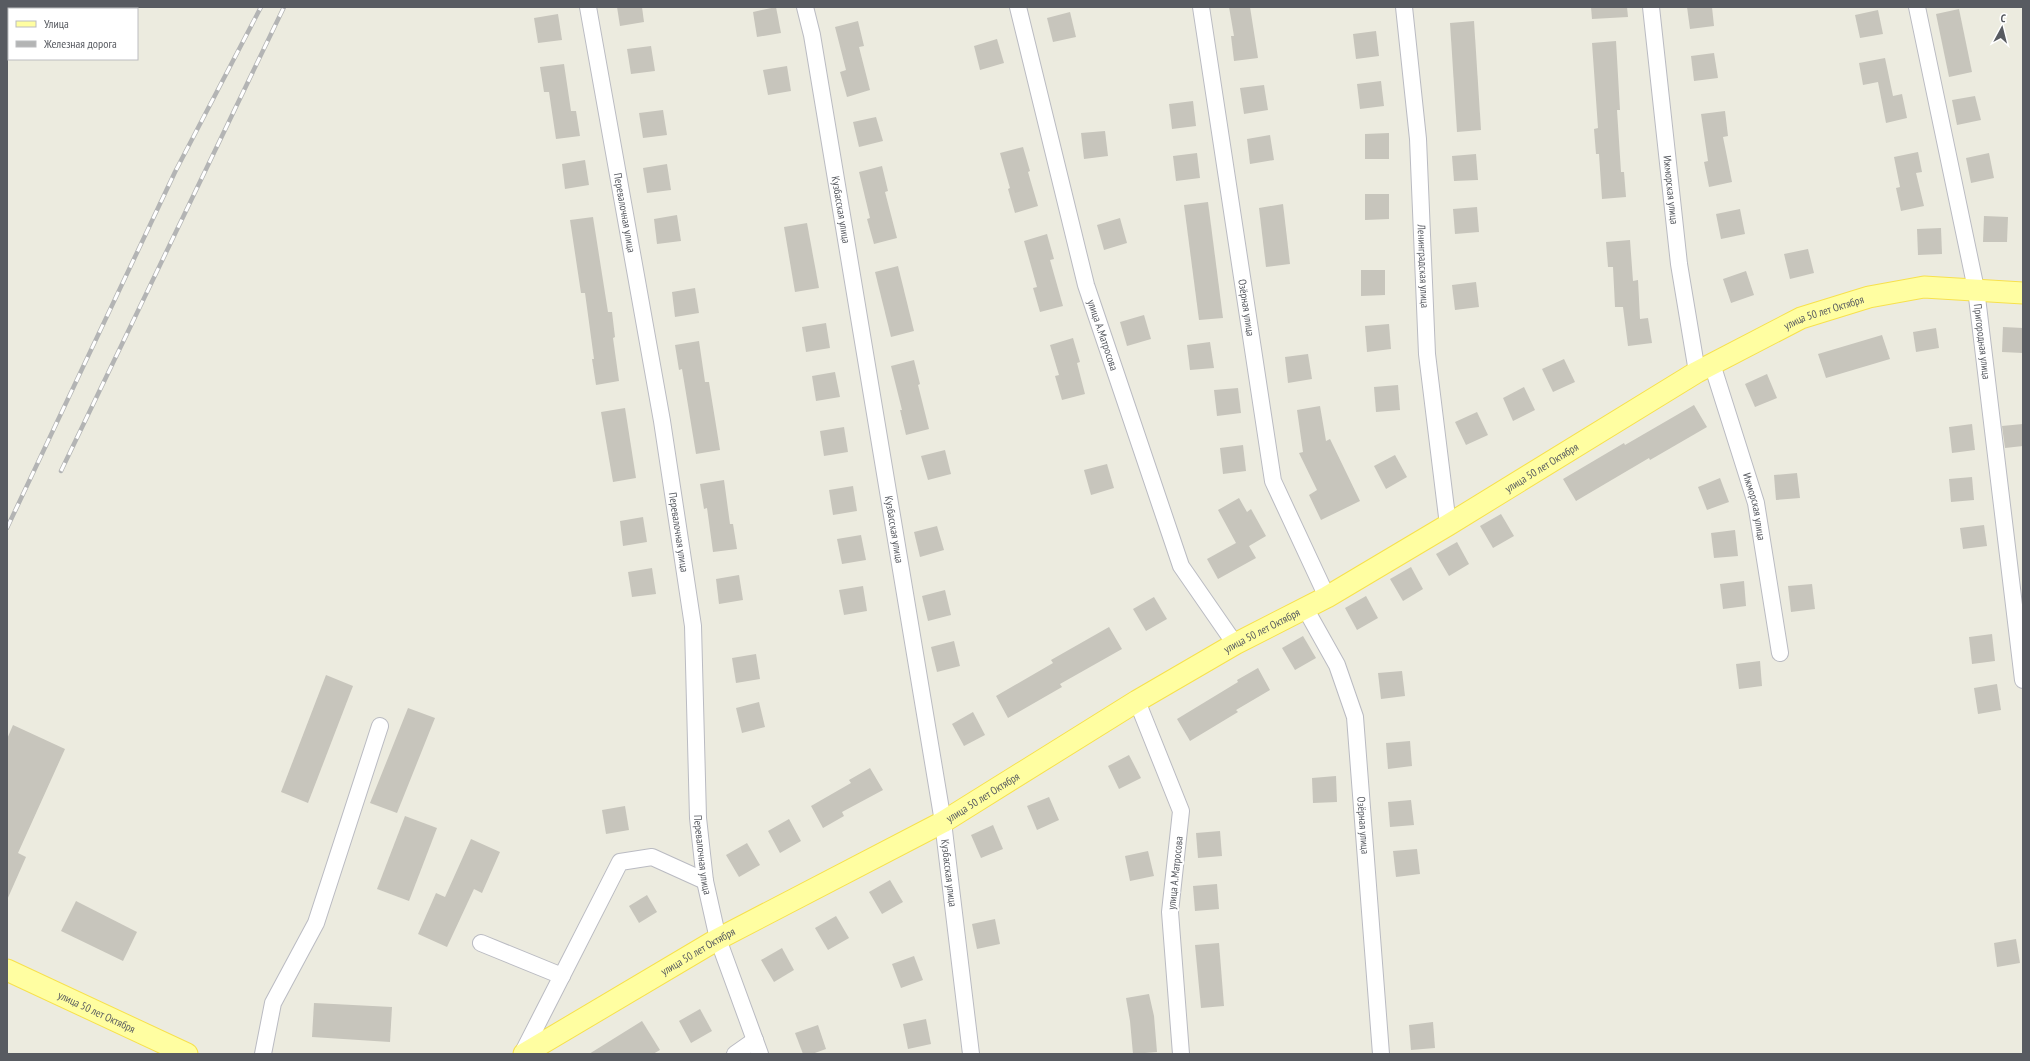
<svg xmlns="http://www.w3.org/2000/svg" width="2030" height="1061" font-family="'PT Sans Narrow',sans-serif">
<rect width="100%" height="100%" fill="#ecebdf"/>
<g fill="#c7c5bc">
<polygon points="617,7 642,7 644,22 620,26"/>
<polygon points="776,7 781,33 757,37 753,12"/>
<polygon points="1229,7 1250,7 1258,58 1234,61 1231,36 1234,36"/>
<polygon points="1591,7 1627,7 1628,17 1592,19"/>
<polygon points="1687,7 1712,7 1714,26 1690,29"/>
<polygon points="1959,9 1972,72 1949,77 1936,14"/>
<polygon points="1878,10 1883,34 1860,38 1855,15"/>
<polygon points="1070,12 1076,37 1053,42 1047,18"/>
<polygon points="558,14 562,40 538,43 534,18"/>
<polygon points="858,21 864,46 859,47 870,90 847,97 840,72 846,70 835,27"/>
<polygon points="1474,21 1481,130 1457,132 1450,23"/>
<polygon points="1376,31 1379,56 1356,59 1353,34"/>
<polygon points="997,39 1004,63 980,70 974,46"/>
<polygon points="1616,41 1620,110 1617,110 1621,172 1624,172 1626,197 1602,199 1599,154 1596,154 1594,129 1598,128 1592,43"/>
<polygon points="651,46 655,71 631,74 627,49"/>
<polygon points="1714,53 1718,78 1694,81 1691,56"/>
<polygon points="1885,58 1893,96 1902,94 1907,118 1886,123 1878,82 1863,85 1859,63"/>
<polygon points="564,64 571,111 576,111 580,136 556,139 549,92 544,92 540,67"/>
<polygon points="787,66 791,91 768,95 763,70"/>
<polygon points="1381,81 1384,106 1360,109 1357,84"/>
<polygon points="1264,85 1268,110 1244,114 1240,88"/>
<polygon points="1975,96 1981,120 1957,125 1952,100"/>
<polygon points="1193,101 1196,126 1172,129 1169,104"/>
<polygon points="663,110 667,135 643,138 639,113"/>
<polygon points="1725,111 1728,136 1723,137 1732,182 1709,187 1704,162 1708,161 1701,114"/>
<polygon points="876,117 883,141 859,147 853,122"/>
<polygon points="1105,131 1108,156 1084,159 1081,133"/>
<polygon points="1389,133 1389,159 1365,159 1365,134"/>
<polygon points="1270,135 1274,160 1250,164 1247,139"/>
<polygon points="1023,147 1030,171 1028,172 1038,206 1015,213 1008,189 1010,188 1000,153"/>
<polygon points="1918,152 1922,172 1916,173 1924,206 1901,211 1896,188 1900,187 1894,157"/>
<polygon points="1197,153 1200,178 1176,181 1173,156"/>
<polygon points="1989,153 1994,178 1971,183 1966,158"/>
<polygon points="1476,154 1478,180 1454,181 1452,156"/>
<polygon points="585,160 589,185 565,189 562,164"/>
<polygon points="667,164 671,190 647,193 643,168"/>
<polygon points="882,166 888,191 885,192 897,238 874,244 867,219 870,218 859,172"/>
<polygon points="1365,194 1389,194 1389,219 1365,220"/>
<polygon points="1208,202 1223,318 1199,320 1184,205"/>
<polygon points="1283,204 1290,264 1266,267 1259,208"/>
<polygon points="1477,207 1479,232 1455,234 1453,209"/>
<polygon points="1740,209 1745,234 1721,239 1716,214"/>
<polygon points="677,215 681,241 657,244 654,219"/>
<polygon points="1984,216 2008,217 2007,242 1983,242"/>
<polygon points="593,217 608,312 612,312 615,337 613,338 619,381 596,385 592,359 594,359 585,293 581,293 570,220"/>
<polygon points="1120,218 1127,243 1104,250 1097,225"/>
<polygon points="807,223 819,288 795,292 784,227"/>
<polygon points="1941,228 1942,254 1918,255 1917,229"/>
<polygon points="1047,234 1054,259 1050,260 1063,306 1040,312 1033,288 1037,287 1024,241"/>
<polygon points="1630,240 1633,281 1638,280 1640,319 1648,318 1652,343 1628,346 1623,307 1615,307 1613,267 1608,267 1606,242"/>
<polygon points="1808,249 1814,273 1790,279 1784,254"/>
<polygon points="898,266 914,331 891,337 875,272"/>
<polygon points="1361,270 1385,270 1385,295 1361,296"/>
<polygon points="1746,271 1754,295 1731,303 1723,279"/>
<polygon points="1476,282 1479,307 1455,310 1452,285"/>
<polygon points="695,288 699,313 675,317 672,292"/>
<polygon points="1144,315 1151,339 1127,346 1120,322"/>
<polygon points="826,323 830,348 806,352 802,327"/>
<polygon points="1389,324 1391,349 1367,352 1365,326"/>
<polygon points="2003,327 2023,328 2023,353 2002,352"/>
<polygon points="1936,328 1939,348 1916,352 1913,332"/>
<polygon points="1882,335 1890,359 1826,378 1818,354"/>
<polygon points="1073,338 1080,362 1077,363 1085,394 1062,400 1055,376 1059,375 1050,345"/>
<polygon points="699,341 705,382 709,382 720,450 696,454 682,369 679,370 675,345"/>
<polygon points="1210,342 1214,368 1190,370 1187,345"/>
<polygon points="1308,354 1312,379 1288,383 1285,357"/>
<polygon points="1564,359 1575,382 1553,392 1542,369"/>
<polygon points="914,360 920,384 918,385 929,429 906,435 900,410 902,410 891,366"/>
<polygon points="835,372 840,397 816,401 812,376"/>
<polygon points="1767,374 1777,398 1755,407 1745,384"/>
<polygon points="1398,385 1400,410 1376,412 1374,387"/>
<polygon points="1524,387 1535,410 1513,421 1503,398"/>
<polygon points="1238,388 1241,413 1217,416 1214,390"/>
<polygon points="1694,405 1707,427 1650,460 1649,458 1576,501 1563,479 1624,443 1625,445"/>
<polygon points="1320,406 1326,441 1330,439 1360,501 1321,520 1309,495 1317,490 1299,453 1303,452 1297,410"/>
<polygon points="625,408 636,478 613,482 601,412"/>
<polygon points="1477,412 1488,435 1466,445 1455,422"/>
<polygon points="1972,424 1975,450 1952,453 1949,427"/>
<polygon points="2023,424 2023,446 2005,448 2002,426"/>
<polygon points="844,427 848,452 824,456 820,431"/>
<polygon points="1243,445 1246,471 1223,474 1220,448"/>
<polygon points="945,450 951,474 928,480 921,456"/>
<polygon points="1395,455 1407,477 1386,489 1374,466"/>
<polygon points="1107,464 1114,488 1091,495 1084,470"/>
<polygon points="1797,473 1800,498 1776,500 1774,475"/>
<polygon points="1972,477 1974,500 1951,502 1949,479"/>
<polygon points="1720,478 1729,502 1707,510 1698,487"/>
<polygon points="724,480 730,524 733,524 737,549 713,552 707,508 704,509 700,484"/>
<polygon points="853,486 857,511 833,515 829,490"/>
<polygon points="1239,498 1247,512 1251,509 1266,536 1249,546 1256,558 1218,579 1207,559 1236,543 1218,510"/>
<polygon points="1501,514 1514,536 1493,548 1480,526"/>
<polygon points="643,517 647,542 623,546 620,521"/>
<polygon points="1984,525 1987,546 1963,549 1960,528"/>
<polygon points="937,526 944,550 920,557 914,532"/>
<polygon points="1735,530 1738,556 1714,558 1711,533"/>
<polygon points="861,535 866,560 842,564 837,539"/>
<polygon points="1457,542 1469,564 1449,576 1436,554"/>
<polygon points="1411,567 1423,589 1403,601 1390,579"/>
<polygon points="652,568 656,594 632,597 628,572"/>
<polygon points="739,575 743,600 719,604 716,579"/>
<polygon points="1744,581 1746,606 1723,609 1720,584"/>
<polygon points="1812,584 1815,609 1791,612 1788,586"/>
<polygon points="863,586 867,611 844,615 839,590"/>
<polygon points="945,590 951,615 928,621 922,596"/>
<polygon points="1366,596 1378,618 1357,630 1345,608"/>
<polygon points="1154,597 1167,619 1146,631 1133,609"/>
<polygon points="1109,627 1122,649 1060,684 1062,687 1008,718 996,696 1053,663 1051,660"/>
<polygon points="1992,634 1995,661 1972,664 1969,637"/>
<polygon points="1303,636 1316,658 1295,670 1282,648"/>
<polygon points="954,641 960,666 937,672 931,647"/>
<polygon points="756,654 760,679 736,683 732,658"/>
<polygon points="1760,661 1762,686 1739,689 1736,664"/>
<polygon points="1258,668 1270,690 1236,710 1238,712 1190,741 1177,719 1238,682 1237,680"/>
<polygon points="1402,671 1405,696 1381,699 1378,673"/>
<polygon points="326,675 353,686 308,803 281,792"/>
<polygon points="1997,684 2001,710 1978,714 1974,688"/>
<polygon points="759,702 765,727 742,733 736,708"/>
<polygon points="408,708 435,718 397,813 370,803"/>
<polygon points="973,712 985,735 964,746 952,724"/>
<polygon points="13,725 65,749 18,853 26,857 7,900 7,739"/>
<polygon points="1410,741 1412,766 1388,769 1386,743"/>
<polygon points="1129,755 1141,778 1119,789 1108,766"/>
<polygon points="870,768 883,790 842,812 844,816 823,828 811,806 851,783 849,780"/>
<polygon points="1336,776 1337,802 1313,803 1312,778"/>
<polygon points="1049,797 1059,820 1037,830 1027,806"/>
<polygon points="1411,800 1414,825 1390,827 1388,802"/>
<polygon points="625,806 629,830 606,834 602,810"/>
<polygon points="405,816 437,828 409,901 377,889"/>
<polygon points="789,819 801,841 780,853 768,831"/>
<polygon points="993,825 1003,849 981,858 971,835"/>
<polygon points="1220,831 1222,856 1198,858 1196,833"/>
<polygon points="471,839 500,852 482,893 474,889 447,947 418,934 436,893 445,897"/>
<polygon points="747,843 760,865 739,877 726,855"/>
<polygon points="1417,849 1420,874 1396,877 1393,851"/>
<polygon points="1148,851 1154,876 1130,881 1125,856"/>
<polygon points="890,880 903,902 882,914 869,892"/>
<polygon points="1217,884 1219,909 1195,911 1193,886"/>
<polygon points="647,895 657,912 639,923 629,906"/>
<polygon points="76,901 137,932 123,961 61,931"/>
<polygon points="836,916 849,938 828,950 815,928"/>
<polygon points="995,919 1000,944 977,949 972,924"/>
<polygon points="2016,939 2020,963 1997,967 1994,943"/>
<polygon points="1219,943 1224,1006 1201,1008 1195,945"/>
<polygon points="782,948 794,970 774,982 761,960"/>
<polygon points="914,956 923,980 901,988 892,964"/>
<polygon points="1149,994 1154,1016 1157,1052 1133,1054 1130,1021 1126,998"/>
<polygon points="314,1003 392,1007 390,1042 312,1037"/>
<polygon points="700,1009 712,1031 691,1043 679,1021"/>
<polygon points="926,1019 931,1044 908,1049 903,1024"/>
<polygon points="642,1021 660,1050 653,1054 589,1054"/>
<polygon points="1433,1022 1435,1048 1411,1050 1409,1025"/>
<polygon points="818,1025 826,1049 812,1054 803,1054 795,1033"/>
</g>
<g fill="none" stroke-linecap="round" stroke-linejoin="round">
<g stroke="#babbc2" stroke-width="18">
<g id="minor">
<path id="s1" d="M588 7 662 421 693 626 698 818 705 881 718 939 760 1054"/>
<path id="s2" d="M805 7 812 35 943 822 971 1054"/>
<path id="s3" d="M1018 7 1086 285 1181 566 1235 644"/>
<path id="s4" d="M1201 7 1273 481 1327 597"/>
<path id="s5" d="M1404 7 1418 139 1427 354 1448 525"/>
<path id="s6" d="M1651 7 1679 264 1697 372"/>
<path id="s7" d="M1917 7 1976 289 2023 680"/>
<path id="s8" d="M1712 364 1756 503 1780 653"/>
<path id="s9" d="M1305 608 1337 665 1355 717 1381 1054"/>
<polyline points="1137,701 1181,811 1170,912 1181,1054"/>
<polyline points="481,943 562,976"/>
<polyline points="263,1054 273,1003 316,923 380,726"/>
<polyline points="522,1054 620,862 652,857 705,881"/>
<polyline points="735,1054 755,1040"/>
</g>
</g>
<g stroke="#f7e14d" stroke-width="23">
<g id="major">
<path id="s10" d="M7 970 187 1054"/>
<path id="s11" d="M524 1054 718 939 943 822 1137 701 1235 644 1327 597 1448 525 1697 372 1801 318 1869 297 1924 287 2023 293"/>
</g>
</g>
<use href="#minor" stroke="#fff" stroke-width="16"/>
<use href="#major" stroke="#fffea1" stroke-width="21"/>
<g stroke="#b3b4b4" stroke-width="4.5">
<g id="rail">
<polyline points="61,471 284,7"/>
<polyline points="7,528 175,172 261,7"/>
</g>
</g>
<use href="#rail" stroke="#fff" stroke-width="3" stroke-dasharray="9" stroke-linecap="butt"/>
</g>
<g text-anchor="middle" stroke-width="4" stroke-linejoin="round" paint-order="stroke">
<g font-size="11" fill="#585b61" stroke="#fff">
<text dy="4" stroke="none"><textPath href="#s6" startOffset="184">Ижморская улица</textPath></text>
<text dy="4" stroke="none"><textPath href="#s2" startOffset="206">Кузбасская улица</textPath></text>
<text dy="4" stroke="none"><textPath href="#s1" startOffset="209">Перевалочная улица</textPath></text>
<text dy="4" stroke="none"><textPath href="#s5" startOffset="260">Ленинградская улица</textPath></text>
<text dy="4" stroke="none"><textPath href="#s4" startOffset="304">Озёрная улица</textPath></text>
<text dy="4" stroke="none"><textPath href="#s11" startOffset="1498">улица 50 лет Октября</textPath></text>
<text dy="4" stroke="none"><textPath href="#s3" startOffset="339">улица А.Матросова</textPath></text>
<text dy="4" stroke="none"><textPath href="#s7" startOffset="341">Пригородная улица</textPath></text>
<text dy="4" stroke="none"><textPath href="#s11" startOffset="1175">улица 50 лет Октября</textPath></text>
<text dy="4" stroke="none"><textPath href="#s8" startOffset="149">Ижморская улица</textPath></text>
<text dy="4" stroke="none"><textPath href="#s2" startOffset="530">Кузбасская улица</textPath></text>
<text dy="4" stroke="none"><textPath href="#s1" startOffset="533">Перевалочная улица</textPath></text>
<text dy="4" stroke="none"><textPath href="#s11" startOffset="851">улица 50 лет Октября</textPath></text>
<text dy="4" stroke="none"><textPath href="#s11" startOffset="526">улица 50 лет Октября</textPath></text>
<text dy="4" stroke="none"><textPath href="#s9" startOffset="229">Озёрная улица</textPath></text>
<text dy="4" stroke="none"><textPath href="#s1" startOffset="857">Перевалочная улица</textPath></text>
<text dy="4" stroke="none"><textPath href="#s2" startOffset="878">Кузбасская улица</textPath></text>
<text transform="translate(1175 873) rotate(-84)" y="4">улица А.Матросова</text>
<text dy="4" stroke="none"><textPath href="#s11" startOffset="202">улица 50 лет Октября</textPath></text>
<text dy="4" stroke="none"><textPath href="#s10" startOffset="99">улица 50 лет Октября</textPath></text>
</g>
</g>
<rect width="2030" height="1061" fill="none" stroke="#585b61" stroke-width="16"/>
<rect x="8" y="8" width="130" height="52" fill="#ffffff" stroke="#bcbdc0"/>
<rect x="16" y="21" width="20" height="6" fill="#fffea1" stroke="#bcbdc0"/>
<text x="44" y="28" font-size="12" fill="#585b61">Улица</text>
<rect x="16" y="41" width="20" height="6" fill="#b3b4b4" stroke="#bcbdc0"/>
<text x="44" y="48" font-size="12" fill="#585b61">Железная дорога</text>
<g transform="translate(2002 28) rotate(7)" stroke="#ffffff" stroke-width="3" paint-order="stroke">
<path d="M0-3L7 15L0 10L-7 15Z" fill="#585b61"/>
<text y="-6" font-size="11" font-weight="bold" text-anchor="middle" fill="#585b61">С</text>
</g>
</svg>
